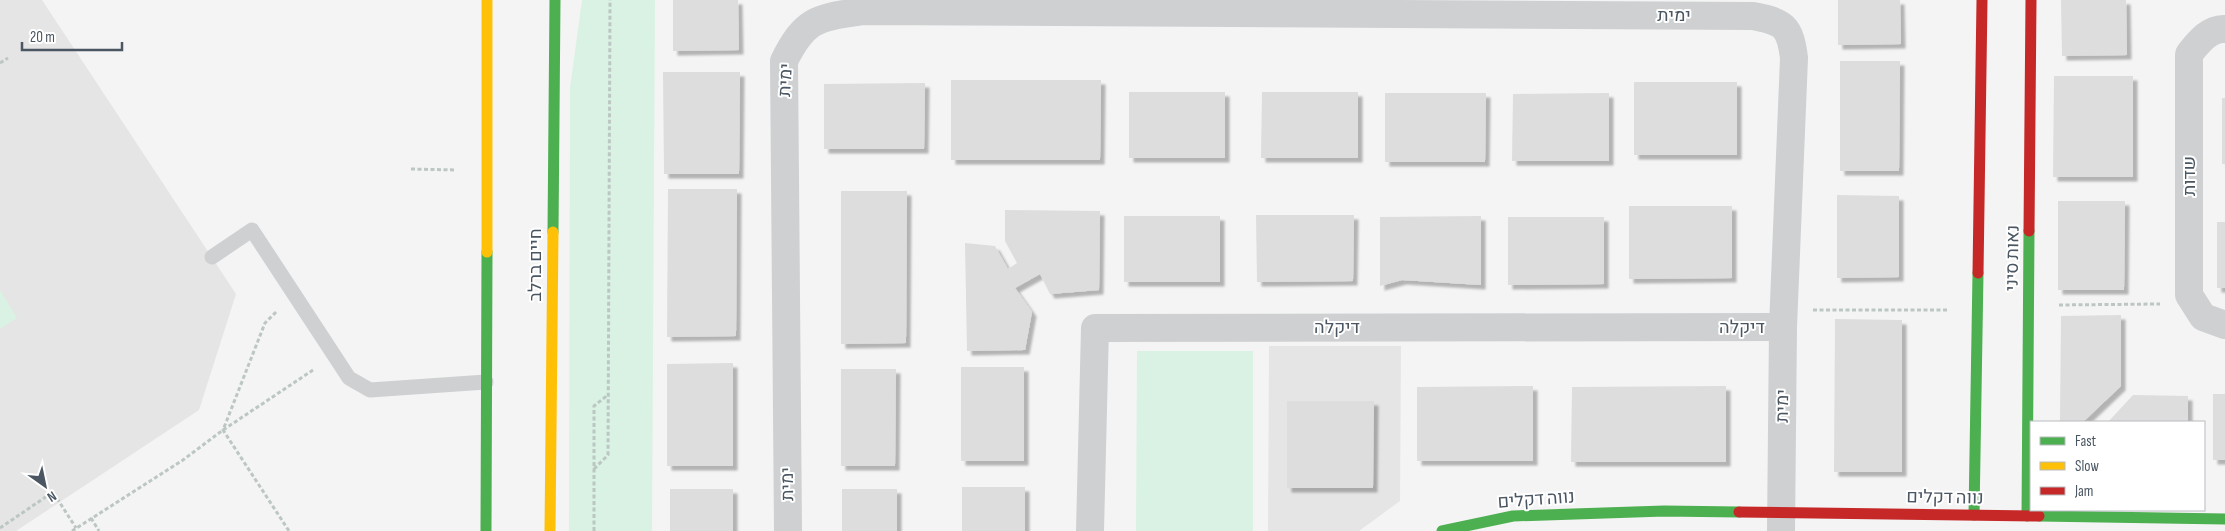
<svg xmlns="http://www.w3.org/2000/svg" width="2225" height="531" font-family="'Sofia Sans Condensed',Heebo,sans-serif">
<defs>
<filter id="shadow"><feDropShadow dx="4.5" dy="4.5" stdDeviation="1" flood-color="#0004"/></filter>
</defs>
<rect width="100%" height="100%" fill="#f4f4f4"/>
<g fill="#e6e5e6">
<polygon points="0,0 42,0 236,294 199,410 16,531 0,531"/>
<polygon points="1269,346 1401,346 1400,501 1359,531 1268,531"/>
</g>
<g fill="#d9f2e3">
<polygon points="582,0 655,0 652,531 569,531 570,88"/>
<polygon points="0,290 17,318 0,329"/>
<polygon points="1137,351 1253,351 1253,531 1136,531"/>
</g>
<g fill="#ddddde" filter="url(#shadow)">
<polygon points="673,0 738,0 739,50 673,51"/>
<polygon points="1838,0 1900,0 1901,44 1838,45"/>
<polygon points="2061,0 2126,0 2127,55 2062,56"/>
<polygon points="1840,61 1900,61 1899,171 1840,171"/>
<polygon points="663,72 740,72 739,174 664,174"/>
<polygon points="2054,76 2133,76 2133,177 2053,177"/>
<polygon points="951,80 1101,80 1100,160 951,160"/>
<rect x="1634" y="82" width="103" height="73"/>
<polygon points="925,83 924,149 824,149 824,84"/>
<rect x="1129" y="92" width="96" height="66"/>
<polygon points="1262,92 1358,92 1358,158 1261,158"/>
<polygon points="1385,93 1486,93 1485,162 1385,162"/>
<polygon points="1609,93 1609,161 1512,161 1513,94"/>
<rect x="2222" y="98" width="3" height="66"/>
<polygon points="668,189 737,189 736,336 667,337"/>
<polygon points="841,191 907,191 906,343 841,344"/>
<polygon points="1837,195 1899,196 1899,277 1837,278"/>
<polygon points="2058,201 2125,201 2124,290 2058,290"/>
<polygon points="1629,206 1732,206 1732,278 1629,279"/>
<polygon points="1005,210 1100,211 1099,290 1050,294 1040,274 1015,288 1032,312 1025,350 967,351 965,243 995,246 1008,269 1017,263 1005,241"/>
<polygon points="1256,215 1354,215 1353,281 1257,282"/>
<rect x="1124" y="216" width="96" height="66"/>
<polygon points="1481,216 1481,285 1402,280 1380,286 1380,217"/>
<polygon points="1508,217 1604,217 1604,284 1508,285"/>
<rect x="2217" y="222" width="8" height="66"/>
<polygon points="2121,315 2121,386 2083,422 2060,422 2061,316"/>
<polygon points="1835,319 1902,320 1902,472 1834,472"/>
<polygon points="733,363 733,466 667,466 667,364"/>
<rect x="961" y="367" width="63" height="94"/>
<polygon points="841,369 896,369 895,466 841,466"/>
<polygon points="1533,386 1533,461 1417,461 1417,387"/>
<polygon points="1726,386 1726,462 1571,462 1572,387"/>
<rect x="2213" y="394" width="12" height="66"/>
<polygon points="2133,395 2188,396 2188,422 2108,422"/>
<polygon points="1287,401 1374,401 1373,488 1287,488"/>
<rect x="962" y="487" width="63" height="44"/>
<rect x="670" y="489" width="63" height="42"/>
<rect x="842" y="489" width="55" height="42"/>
</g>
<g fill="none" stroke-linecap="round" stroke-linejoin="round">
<g stroke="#bcc7c4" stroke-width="3" stroke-dasharray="4 2.5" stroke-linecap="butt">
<polyline points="0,63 8,58"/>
<polyline points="411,169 456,170"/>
<polyline points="2059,305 2160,304"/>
<polyline points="1813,310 1947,310"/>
<polyline points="276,312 265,323 223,430 289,531"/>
<polyline points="594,469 608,455 610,0"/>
<polyline points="91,518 99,531"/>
<polyline points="0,528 53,492 76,528"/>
<polyline points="72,531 183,460 223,430 313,370"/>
<polyline points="594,531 594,406 609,394"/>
</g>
<polyline stroke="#ced0d2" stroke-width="15" points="212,257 252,230 349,378 370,390 486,382"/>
<g stroke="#ced0d2" stroke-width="28">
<path d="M2225 29C2209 28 2198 43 2189 54V295L2203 317 2225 325"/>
<path d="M788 531 784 61C806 17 818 18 864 11L1753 16C1784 22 1790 26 1794 58L1783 327 1781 531"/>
<polyline points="1090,531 1095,328 1783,327"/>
</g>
<g stroke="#4caf50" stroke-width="11">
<polyline points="553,232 555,0"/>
<polyline points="1974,515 1978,273"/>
<polyline points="2027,516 2029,231"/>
<polyline points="2039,516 2225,519"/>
<polyline points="486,531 487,252"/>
<polyline points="1442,531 1513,516 1664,511 1739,512"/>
</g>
<g stroke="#ffc107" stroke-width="11">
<polyline points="487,252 487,0"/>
<polyline points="550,531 553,232"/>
</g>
<g stroke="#c62828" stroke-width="11">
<polyline points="2029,231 2031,0"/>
<polyline points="1978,273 1982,0"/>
<polyline points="1739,512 2039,516"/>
</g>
</g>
<g text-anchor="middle" stroke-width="4" stroke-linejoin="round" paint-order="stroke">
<g font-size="18" fill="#4a5661" stroke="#fff">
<text x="1674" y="21">ימית</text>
<text transform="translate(785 80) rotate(-87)" y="6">ימית</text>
<text transform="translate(2189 176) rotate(-90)" y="6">שדות</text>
<text transform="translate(2012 258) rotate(-89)" y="6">נאות סיני</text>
<text transform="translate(535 265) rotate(-90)" y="6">חיים ברלב</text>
<text x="1337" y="333">דיקלה</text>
<text x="1742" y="333">דיקלה</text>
<text transform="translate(1782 406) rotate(-89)" y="6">ימית</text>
<text transform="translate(787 484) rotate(-91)" y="6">ימית</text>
<text transform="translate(1945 497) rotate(1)" y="6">נווה דקלים</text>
<text transform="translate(1536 499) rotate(-4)" y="6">נווה דקלים</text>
</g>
</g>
<rect x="2030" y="421" width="175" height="90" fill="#ffffff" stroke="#b7bbc0"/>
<rect x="2040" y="437" width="25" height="8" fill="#4caf50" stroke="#b7bbc0"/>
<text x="2075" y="446" font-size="15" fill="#4a5661">Fast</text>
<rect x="2040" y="462" width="25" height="8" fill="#ffc107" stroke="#b7bbc0"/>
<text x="2075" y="471" font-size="15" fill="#4a5661">Slow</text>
<rect x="2040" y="487" width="25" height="8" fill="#c62828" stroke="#b7bbc0"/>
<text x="2075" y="496" font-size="15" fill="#4a5661">Jam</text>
<g transform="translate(45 486) rotate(147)" stroke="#ffffff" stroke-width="4" paint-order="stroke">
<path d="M0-4L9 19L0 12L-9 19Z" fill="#4a5661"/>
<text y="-8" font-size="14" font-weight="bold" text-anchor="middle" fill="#4a5661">N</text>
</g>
<path d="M22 42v8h100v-8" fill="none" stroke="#4a5661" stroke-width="2.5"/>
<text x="30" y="42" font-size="15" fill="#4a5661" stroke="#ffffff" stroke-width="4" paint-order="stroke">20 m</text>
</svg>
